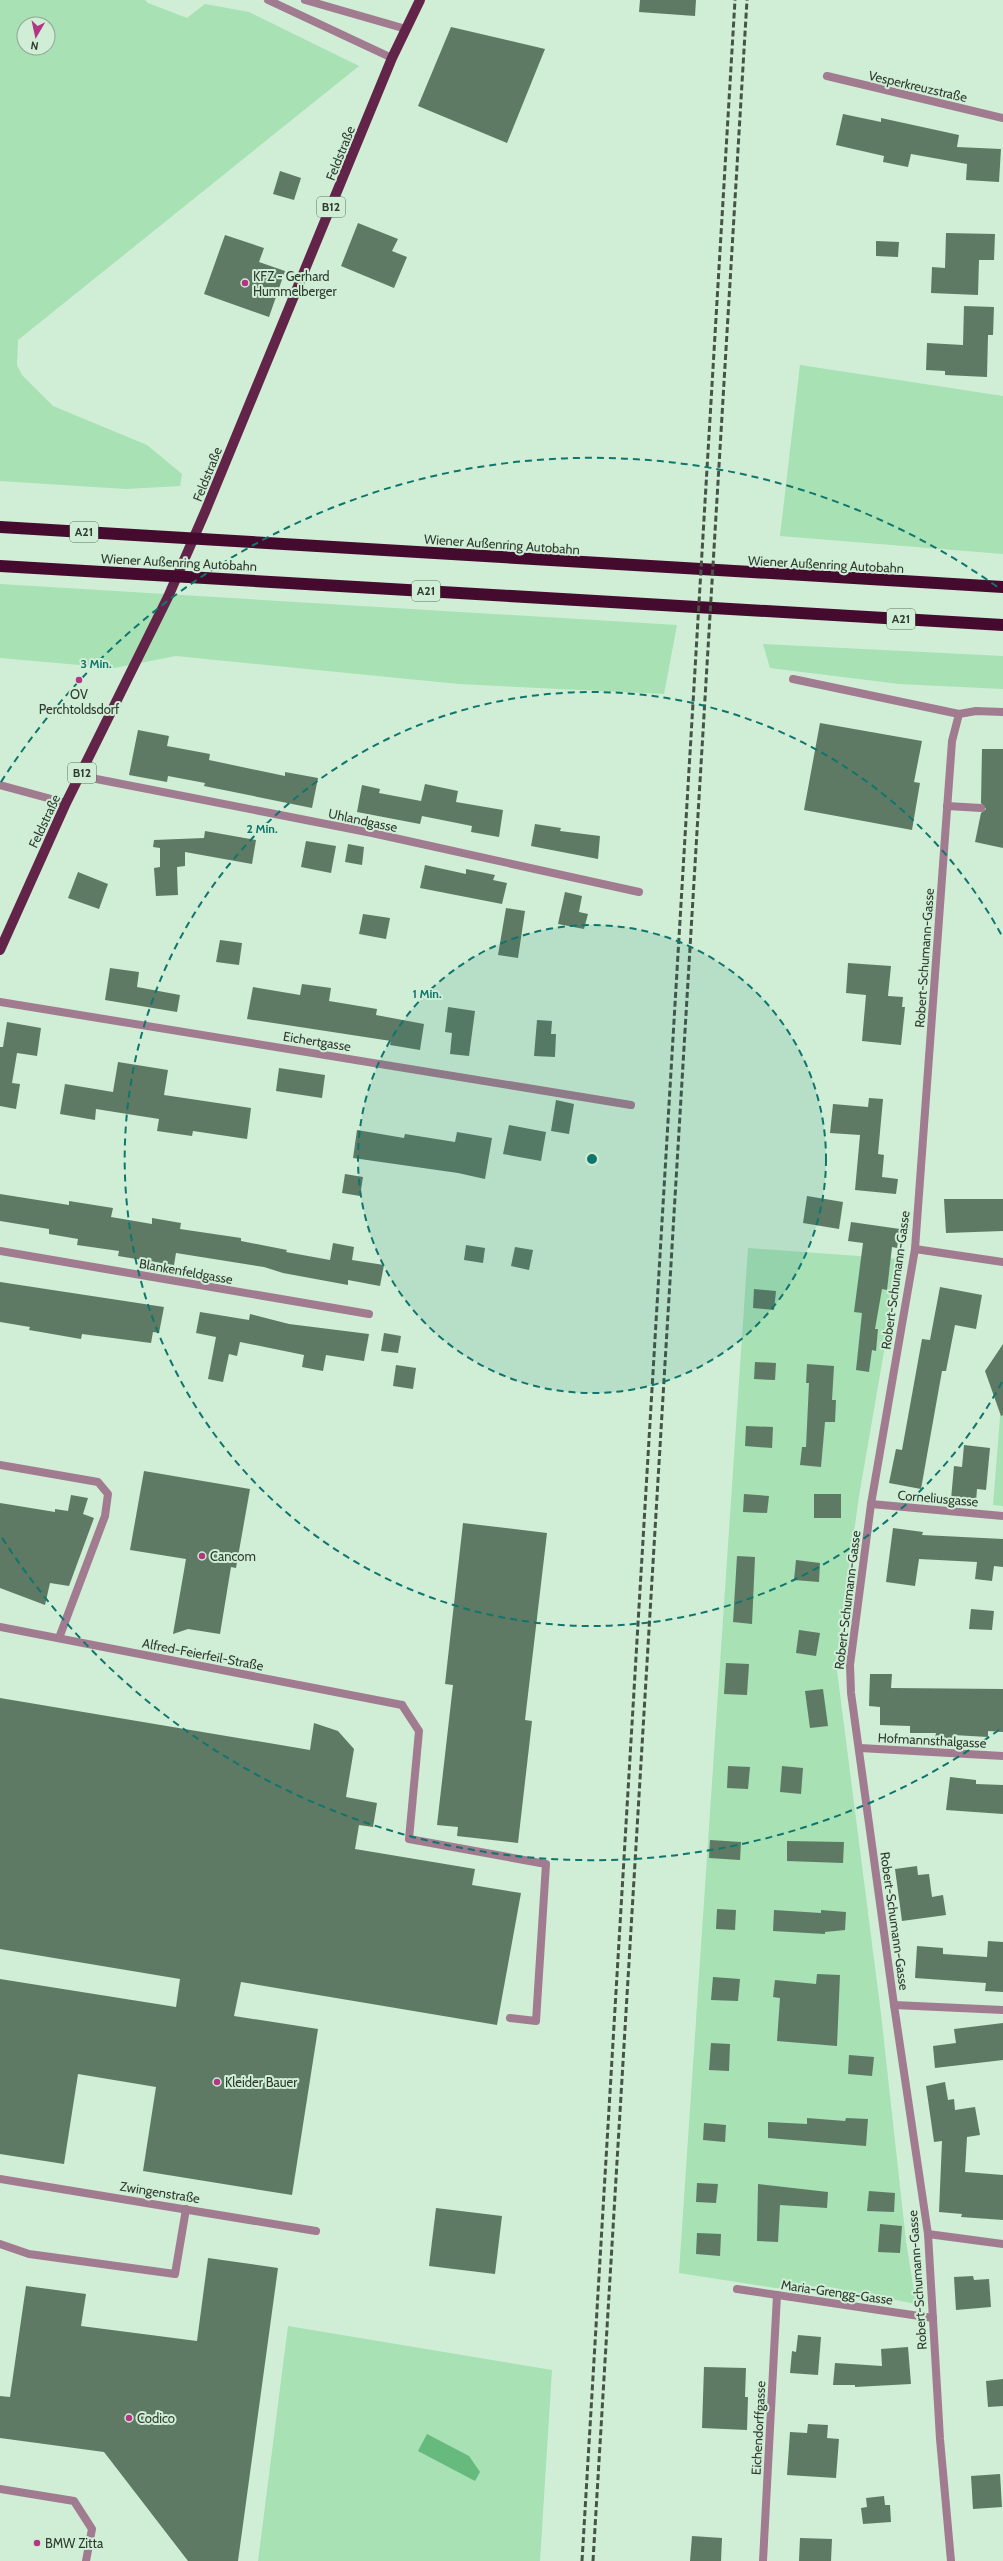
<svg xmlns="http://www.w3.org/2000/svg" width="1003" height="2561" font-family="Cabin,sans-serif">
<rect width="100%" height="100%" fill="#cfeed5"/>
<g fill="#a7e1b4" fill-rule="evenodd">
<path d="M0 0H145L148 3 187 18 205 4 249 12 359 66 18 340 17 365 22 375 53 406 147 445 182 474 180 486 126 489 0 481ZM24 24H48V48H24Z"/>
<polygon points="800,365 1003,396 1003,554 780,536"/>
<polygon points="0,584 677,625 664,694 459,684 176,656 114,668 0,658"/>
<polygon points="763,644 1003,656 1003,689 899,684 770,668"/>
<polygon points="748,1248 900,1259 859,1496 836,1663 881,2014 906,2241 916,2304 824,2286 775,2288 679,2273"/>
<polygon points="1001,1405 1003,1405 1003,1506 993,1505"/>
<polygon points="288,2326 552,2370 540,2561 258,2561"/>
</g>
<polygon fill="#67ba7e" points="427,2434 469,2456 480,2472 475,2481 418,2451"/>
<g fill="#5e7a64">
<polygon points="640,0 696,0 695,16 639,12"/>
<polygon points="451,27 545,49 507,143 418,106"/>
<polygon points="843,114 881,122 881,118 959,135 957,147 1001,149 999,182 966,180 967,164 911,154 908,167 883,162 884,156 836,145"/>
<polygon points="280,171 301,178 294,200 273,194"/>
<polygon points="358,223 398,239 392,251 407,257 394,288 341,266"/>
<polygon points="946,233 995,234 994,260 979,260 978,295 931,293 932,267 945,268"/>
<polygon points="225,235 264,248 259,262 285,271 269,317 204,294"/>
<polygon points="876,241 899,242 898,257 876,256"/>
<polygon points="964,306 994,307 993,335 988,335 987,377 945,375 945,371 926,370 927,343 963,345"/>
<polygon points="820,723 922,741 914,782 920,783 912,830 804,810"/>
<polygon points="138,730 169,736 167,746 210,754 209,760 285,776 285,772 318,778 312,808 204,786 205,783 168,776 167,782 129,775"/>
<polygon points="982,749 1003,749 1003,848 975,842 981,813 986,809 981,803"/>
<polygon points="425,784 458,791 456,802 503,810 499,837 471,832 472,826 422,816 420,824 357,812 362,785 380,789 379,793 421,801"/>
<polygon points="535,824 561,828 560,831 600,836 598,859 531,846"/>
<polygon points="205,831 256,840 252,864 185,852 185,866 177,867 178,895 156,896 154,868 160,867 160,848 153,847 154,840 204,838"/>
<polygon points="306,841 336,846 331,873 301,867"/>
<polygon points="348,844 364,847 362,865 345,862"/>
<polygon points="425,865 466,874 466,869 495,875 493,880 507,883 502,904 420,888"/>
<polygon points="78,872 108,884 99,909 68,898"/>
<polygon points="565,892 582,896 579,912 588,914 584,929 558,924"/>
<polygon points="506,908 525,911 518,958 498,955"/>
<polygon points="363,914 390,918 386,939 359,934"/>
<polygon points="220,940 242,943 239,965 216,962"/>
<polygon points="848,963 891,966 888,996 903,997 902,1007 905,1007 901,1045 862,1041 866,995 846,993"/>
<polygon points="110,968 139,972 137,987 180,995 177,1012 105,1000"/>
<polygon points="302,984 331,988 329,1001 377,1009 376,1015 424,1024 420,1050 390,1045 391,1041 247,1019 253,987 300,995"/>
<polygon points="448,1007 475,1011 469,1056 450,1054 452,1033 445,1032"/>
<polygon points="537,1020 552,1021 551,1034 556,1034 555,1057 534,1056"/>
<polygon points="7,1022 41,1028 37,1056 17,1053 12,1083 20,1084 16,1109 0,1106 0,1047 3,1047"/>
<polygon points="118,1062 168,1070 164,1095 251,1108 247,1139 193,1131 192,1136 157,1131 159,1119 96,1109 95,1120 60,1114 65,1084 113,1092"/>
<polygon points="279,1068 325,1075 322,1098 276,1091"/>
<polygon points="869,1098 883,1099 878,1154 884,1155 882,1177 898,1179 896,1194 855,1190 860,1135 830,1133 833,1104 868,1107"/>
<polygon points="556,1100 574,1104 569,1134 551,1131"/>
<polygon points="509,1125 546,1132 541,1161 503,1154"/>
<polygon points="357,1130 404,1138 405,1134 455,1142 457,1132 492,1138 485,1179 458,1173 353,1158"/>
<polygon points="345,1174 363,1177 360,1196 342,1193"/>
<polygon points="0,1194 69,1205 69,1201 113,1208 111,1217 152,1224 152,1218 181,1223 180,1229 241,1238 241,1241 287,1250 286,1252 330,1260 333,1243 354,1247 352,1260 384,1265 380,1286 348,1280 348,1285 283,1273 264,1267 176,1253 174,1265 118,1256 119,1251 77,1245 78,1239 49,1234 49,1229 0,1221"/>
<polygon points="807,1196 843,1202 839,1229 803,1223"/>
<polygon points="944,1199 1003,1199 1003,1231 946,1233"/>
<polygon points="851,1222 900,1229 897,1248 892,1247 887,1290 882,1289 875,1329 878,1329 876,1351 872,1350 869,1372 856,1370 862,1313 854,1312 863,1243 848,1241"/>
<polygon points="466,1245 485,1248 483,1263 464,1260"/>
<polygon points="515,1247 533,1250 529,1270 511,1266"/>
<polygon points="0,1282 164,1307 159,1333 153,1332 151,1343 82,1334 81,1339 29,1330 30,1327 0,1322"/>
<polygon points="940,1287 982,1295 976,1329 955,1325 946,1371 942,1371 921,1489 889,1483 896,1449 902,1450 922,1339 930,1340"/>
<polygon points="754,1289 776,1291 774,1310 753,1308"/>
<polygon points="200,1312 249,1320 250,1314 289,1324 369,1334 364,1361 326,1355 323,1371 302,1367 304,1355 240,1342 237,1356 229,1354 223,1382 208,1379 216,1337 196,1333"/>
<polygon points="384,1333 401,1336 398,1353 381,1351"/>
<polygon points="1003,1344 1003,1415 1001,1416 985,1371"/>
<polygon points="755,1362 776,1363 775,1380 754,1379"/>
<polygon points="807,1364 834,1366 832,1400 836,1400 835,1422 825,1422 821,1467 800,1465 802,1447 806,1447 809,1383 806,1383"/>
<polygon points="396,1365 416,1368 413,1389 393,1386"/>
<polygon points="746,1426 773,1427 772,1448 745,1446"/>
<polygon points="964,1445 990,1448 986,1490 977,1489 976,1502 951,1499 954,1466 962,1467"/>
<polygon points="144,1471 250,1489 236,1568 231,1567 220,1634 188,1629 173,1634 186,1559 130,1550"/>
<polygon points="744,1494 769,1496 767,1513 743,1512"/>
<rect x="814" y="1494" width="27" height="24"/>
<polygon points="71,1495 88,1498 83,1514 94,1518 69,1586 50,1583 45,1605 0,1588 0,1503 55,1512 55,1509 68,1511"/>
<polygon points="463,1523 547,1533 525,1720 532,1721 518,1843 457,1836 458,1827 437,1825 453,1685 445,1684"/>
<polygon points="893,1528 923,1532 922,1535 1003,1539 1003,1567 994,1566 992,1581 975,1579 977,1562 919,1559 915,1586 886,1582"/>
<polygon points="737,1556 755,1557 752,1624 733,1622"/>
<polygon points="796,1560 820,1563 819,1582 794,1580"/>
<polygon points="971,1609 994,1611 992,1630 969,1629"/>
<polygon points="799,1630 820,1633 816,1656 796,1653"/>
<polygon points="726,1663 749,1664 747,1695 724,1694"/>
<polygon points="870,1674 892,1674 891,1688 1003,1689 1003,1732 988,1731 988,1737 953,1735 952,1739 935,1738 936,1733 910,1733 910,1726 880,1725 880,1707 869,1706"/>
<polygon points="823,1689 828,1726 810,1728 805,1691"/>
<polygon points="0,1698 310,1750 314,1723 338,1731 354,1749 346,1797 377,1803 373,1827 359,1825 355,1849 475,1869 472,1885 521,1893 497,2025 241,1982 234,2016 318,2029 292,2195 143,2171 156,2087 78,2074 64,2164 0,2154 0,1979 176,2007 180,1979 0,1949"/>
<polygon points="728,1766 750,1767 748,1789 727,1788"/>
<polygon points="782,1766 803,1768 801,1794 780,1792"/>
<polygon points="950,1777 976,1780 976,1784 1003,1785 1003,1814 946,1810"/>
<polygon points="710,1840 741,1842 740,1860 709,1858"/>
<polygon points="787,1841 844,1842 843,1863 787,1861"/>
<polygon points="917,1866 918,1875 929,1874 932,1897 943,1895 946,1915 902,1921 895,1869"/>
<polygon points="717,1909 736,1910 735,1930 716,1929"/>
<polygon points="774,1910 821,1913 821,1910 846,1912 845,1930 825,1932 825,1934 773,1931"/>
<polygon points="988,1941 1003,1942 1003,1992 985,1991 986,1983 915,1978 917,1946 943,1948 943,1954 987,1957"/>
<polygon points="817,1974 840,1975 837,2046 777,2041 780,1998 773,1997 775,1980 816,1984"/>
<polygon points="713,1977 740,1979 738,2001 711,2000"/>
<polygon points="1003,2023 1003,2060 935,2068 933,2046 956,2043 954,2029"/>
<polygon points="711,2043 730,2044 729,2071 709,2070"/>
<polygon points="849,2055 874,2057 872,2076 848,2074"/>
<polygon points="945,2082 948,2100 954,2099 955,2110 975,2107 980,2135 967,2137 965,2172 1003,2175 1003,2220 961,2217 962,2214 939,2212 942,2141 934,2142 926,2086"/>
<polygon points="807,2118 845,2121 846,2118 868,2119 866,2146 768,2138 768,2122 807,2124"/>
<polygon points="704,2123 726,2125 725,2142 703,2140"/>
<polygon points="697,2183 718,2184 716,2203 696,2202"/>
<polygon points="758,2184 828,2192 827,2208 780,2205 778,2242 757,2241"/>
<polygon points="869,2191 895,2193 894,2212 867,2211"/>
<polygon points="436,2208 502,2216 495,2274 429,2266"/>
<polygon points="880,2224 902,2226 900,2253 878,2252"/>
<polygon points="697,2233 721,2234 720,2256 696,2254"/>
<polygon points="208,2258 278,2268 238,2561 188,2561 104,2452 0,2438 0,2396 10,2397 26,2286 86,2294 81,2326 197,2341"/>
<polygon points="973,2276 974,2280 989,2279 991,2307 956,2310 954,2277"/>
<polygon points="798,2335 821,2337 818,2375 790,2373 792,2351 796,2352"/>
<polygon points="908,2347 911,2384 855,2387 855,2385 833,2385 835,2363 882,2366 881,2349"/>
<polygon points="704,2367 746,2368 745,2397 748,2397 747,2430 702,2428"/>
<polygon points="1003,2379 1003,2406 988,2407 986,2381"/>
<polygon points="808,2424 828,2425 827,2438 839,2439 836,2478 787,2475 790,2432 807,2433"/>
<polygon points="1000,2474 1002,2507 973,2509 971,2476"/>
<polygon points="884,2496 885,2505 890,2505 891,2522 863,2524 861,2508 867,2507 866,2498"/>
<polygon points="692,2536 722,2538 721,2561 690,2561"/>
<polygon points="800,2538 832,2539 831,2561 799,2561"/>
</g>
<g fill="none" stroke-linecap="round" stroke-linejoin="round">
<g stroke="#a17b8f" stroke-width="8">
<polyline points="793,679 959,714"/>
<polyline points="947,806 981,808"/>
<polyline points="0,1465 98,1482 108,1494 105,1516 59,1638"/>
<polyline points="402,1705 419,1731 409,1839 546,1864 536,2021 510,2018"/>
<polyline points="0,2244 29,2254 175,2274 186,2209"/>
<polyline points="0,2489 74,2501 92,2529 86,2561"/>
</g>
<g stroke="#a17b8f" stroke-width="8">
<polyline points="268,0 392,58"/>
<polyline points="305,0 406,29"/>
<polyline points="827,76 1003,118"/>
<polyline points="81,776 372,833 639,892"/>
<polyline points="0,785 66,803"/>
<polyline points="0,1002 631,1105"/>
<polyline points="915,1249 1003,1262"/>
<polyline points="0,1251 369,1314"/>
<polyline points="871,1504 1003,1516"/>
<polyline points="0,1627 402,1705"/>
<polyline points="860,1748 1003,1756"/>
<polyline points="894,2005 1003,2010"/>
<polyline points="0,2179 316,2231"/>
<polyline points="928,2234 1003,2244"/>
<polyline points="737,2289 933,2318"/>
<polyline points="763,2561 777,2295"/>
<polyline points="951,2561 940,2439 928,2234 894,2005 851,1693 850,1665 871,1504 915,1249 952,741 959,714 976,711 1003,712"/>
</g>
<polyline stroke="#63244a" stroke-width="10" points="0,950 66,803 168,597 205,512 392,58 420,0"/>
<g stroke="#440b2f" stroke-width="12">
<polyline points="0,527 1003,587"/>
<polyline points="0,566 1003,625"/>
</g>
<g stroke="#465448" stroke-width="3" stroke-dasharray="6 3" stroke-linecap="butt">
<polyline points="582,2561 735,0"/>
<polyline points="593,2561 747,0"/>
</g>
</g>
<circle cx="592" cy="1159" r="234" fill="#0f766e" fill-opacity=".12"/>
<g fill="none" stroke="#0f766e" stroke-width="2" stroke-dasharray="7 5">
<circle cx="592" cy="1159" r="234"/>
<path d="M1002 1382A467 467 0 1 1 1002 936"/>
<path d="M999 1730A701 701 0 0 1 1 1536M1 782A701 701 0 0 1 999 588"/>
</g>
<g fill="#b33584" stroke="#cfeed5" stroke-width="1.5">
<circle cx="245" cy="283" r="4"/>
<circle cx="79" cy="680" r="4"/>
<circle cx="202" cy="1556" r="4"/>
<circle cx="217" cy="2082" r="4"/>
<circle cx="129" cy="2418" r="4"/>
<circle cx="37" cy="2543" r="4"/>
</g>
<g text-anchor="middle" stroke-width="4" stroke-linejoin="round" paint-order="stroke">
<g fill="#cfeed5" stroke="#5f7162" stroke-width="1">
<rect x="317" y="197" width="28" height="20" rx="3"/>
<rect x="70" y="522" width="28" height="20" rx="3"/>
<rect x="412" y="581" width="28" height="20" rx="3"/>
<rect x="887" y="609" width="28" height="20" rx="3"/>
<rect x="68" y="763" width="28" height="20" rx="3"/>
</g>
<g font-size="12" font-weight="bold" fill="#2f3b31">
<text x="331" y="211">B12</text>
<text x="84" y="536">A21</text>
<text x="426" y="595">A21</text>
<text x="901" y="623">A21</text>
<text x="82" y="777">B12</text>
</g>
<g font-size="13" fill="#2f3b31" stroke="#cfeed5">
<text transform="translate(918 86) rotate(13)" y="5">Vesperkreuzstraße</text>
<text transform="translate(340 153) rotate(-68)" y="5">Feldstraße</text>
<text transform="translate(207 474) rotate(-68)" y="5">Feldstraße</text>
<text transform="translate(502 544) rotate(4)" y="5">Wiener Außenring Autobahn</text>
<text transform="translate(179 562) rotate(3)" y="5">Wiener Außenring Autobahn</text>
<text transform="translate(826 564) rotate(3)" y="5">Wiener Außenring Autobahn</text>
<text transform="translate(363 820) rotate(12)" y="5">Uhlandgasse</text>
<text transform="translate(44 821) rotate(-65)" y="5">Feldstraße</text>
<text transform="translate(924 958) rotate(-86)" y="5">Robert-Schumann-Gasse</text>
<text transform="translate(317 1041) rotate(9)" y="5">Eichertgasse</text>
<text transform="translate(186 1271) rotate(10)" y="5">Blankenfeldgasse</text>
<text transform="translate(895 1280) rotate(-82)" y="5">Robert-Schumann-Gasse</text>
<text transform="translate(938 1498) rotate(5)" y="5">Corneliusgasse</text>
<text transform="translate(847 1600) rotate(-83)" y="5">Robert-Schumann-Gasse</text>
<text transform="translate(203 1654) rotate(11)" y="5">Alfred-Feierfeil-Straße</text>
<text transform="translate(932 1740) rotate(3)" y="5">Hofmannsthalgasse</text>
<text transform="translate(895 1921) rotate(82)" y="5">Robert-Schumann-Gasse</text>
<text transform="translate(160 2192) rotate(9)" y="5">Zwingenstraße</text>
<text transform="translate(917 2280) rotate(-94)" y="5">Robert-Schumann-Gasse</text>
<text transform="translate(837 2292) rotate(8)" y="5">Maria-Grengg-Gasse</text>
<text transform="translate(758 2428) rotate(-87)" y="5">Eichendorffgasse</text>
</g>
<g font-size="13" fill="#2f3b31" stroke="#cfeed5" text-anchor="start">
<text x="253" y="281">KFZ - Gerhard<tspan x="253" dy="15">Hummelberger</tspan></text>
<text x="79" y="699" text-anchor="middle">OV<tspan x="79" dy="15">Perchtoldsdorf</tspan></text>
<text x="210" y="1561">Cancom</text>
<text x="225" y="2087">Kleider Bauer</text>
<text x="137" y="2423">Codico</text>
<text x="45" y="2548">BMW Zitta</text>
</g>
</g>
<circle cx="592" cy="1159" r="6" fill="#0f766e" stroke="#cfeed5" stroke-width="2"/>
<g font-size="12" text-anchor="middle" font-weight="bold" fill="#0f766e" stroke="#cfeed5" stroke-width="4" stroke-linejoin="round" paint-order="stroke">
<text x="96" y="668">3 Min.</text>
<text x="262" y="833">2 Min.</text>
<text x="427" y="998">1 Min.</text>
</g>
<g transform="translate(36 36) rotate(189)"><circle r="19" fill="#cfeed5" stroke="#8fa693"/>
<path d="M0-3L7 15L0 10L-7 15Z" fill="#b33584"/>
<text y="-6" font-size="11" font-weight="bold" text-anchor="middle" fill="#2f3b31">N</text>
</g>
</svg>
